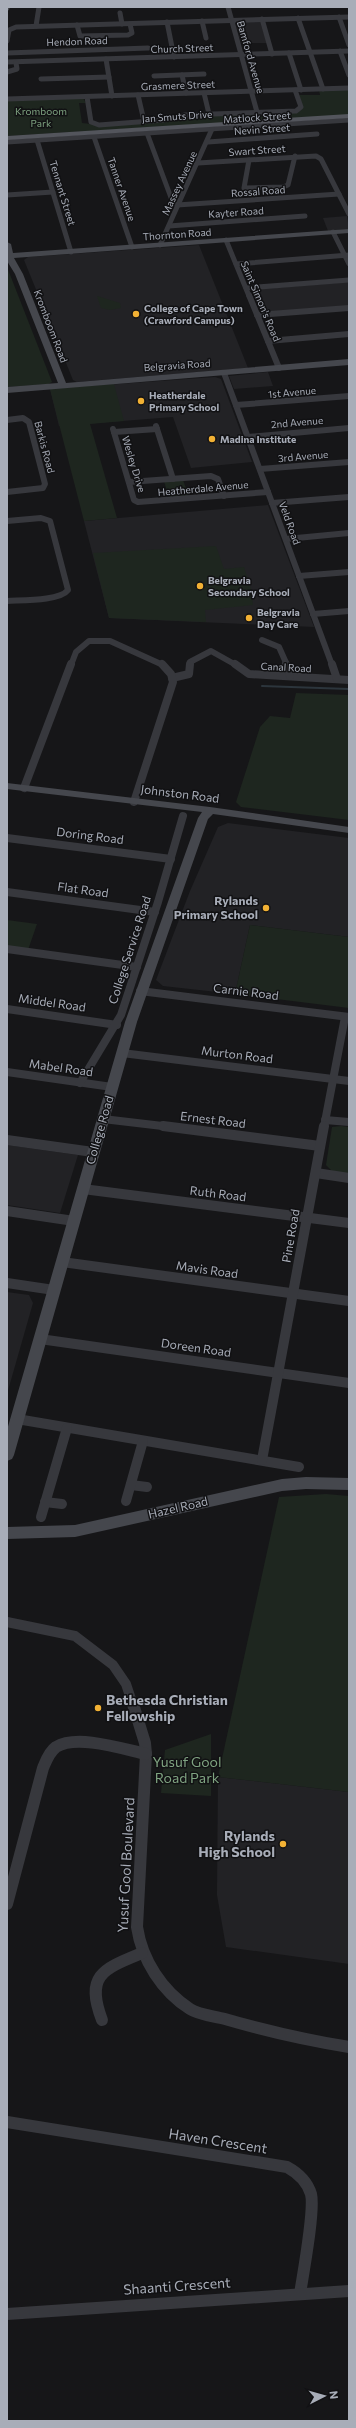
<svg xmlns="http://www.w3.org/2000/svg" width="356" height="2428" font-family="Commissioner,sans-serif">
<rect width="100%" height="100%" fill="#161618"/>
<g fill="#222225">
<polygon points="260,21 267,43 241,43 235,22"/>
<polygon points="347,216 349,229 328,231 323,218"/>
<polygon points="199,245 248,368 77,382 73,380 24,260 28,257"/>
<polygon points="349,282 349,306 265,312 261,311 252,290"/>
<polygon points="268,372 273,386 234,389 229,376"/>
<polygon points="215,377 221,379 252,462 191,468 173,417 59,426 50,389"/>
<polygon points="268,505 314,627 109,618 84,521"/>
<polygon points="228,823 349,838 349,937 250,925 235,994 163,986 156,980 190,891 218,827"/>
<polygon points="7,1145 78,1155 60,1213 7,1205"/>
<polygon points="7,1292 29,1295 33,1303 7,1394"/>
<polygon points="218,1777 349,1792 349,1964 226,1947 217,1895"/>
</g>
<g fill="#1e261f">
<polygon points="349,89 349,115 7,136 7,100 83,98 86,103 79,103 82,123 91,124 179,117 301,110 303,108 299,95 320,95 319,90"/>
<polygon points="7,267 52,382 48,384 7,387"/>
<polygon points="97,296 120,303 121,308 110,310 101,308"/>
<polygon points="114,384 124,421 90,424 117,518 84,521 50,389"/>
<polygon points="183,480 189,497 169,499 164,481"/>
<polygon points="216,546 224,569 244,567 251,589 253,605 205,610 206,622 109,618 93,553"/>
<polygon points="296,693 349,695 349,820 241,807 236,802 260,727 270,716 290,718"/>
<polygon points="7,920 37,924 28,950 7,947"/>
<polygon points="250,925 349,937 349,1008 235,994"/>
<polygon points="341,1126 349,1127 349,1174 332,1171 326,1165 332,1127"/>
<polygon points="326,1494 349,1496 349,1792 218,1777 279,1497"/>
<polygon points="211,1734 211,1796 161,1793 165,1750"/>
</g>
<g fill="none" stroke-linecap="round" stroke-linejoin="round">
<polyline stroke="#2c353c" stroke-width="2" points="262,686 349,689"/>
<g stroke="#37383d" stroke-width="5">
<polyline points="228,7 257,112"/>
<polyline points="120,13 122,24"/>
<polyline points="339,17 349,45"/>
<polyline points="298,18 323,89"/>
<polyline points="262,19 272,54"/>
<polyline points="202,21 206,38"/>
<polyline points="167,22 174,57"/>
<polyline points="77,25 80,36 128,35 132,33 130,24"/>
<polyline points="36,26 39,7"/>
<polyline points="7,41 9,30 16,27 349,17"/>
<polyline points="340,51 349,75"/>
<polyline points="7,53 148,48"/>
<polyline points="289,53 301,90"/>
<polyline points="106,59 112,96"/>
<polyline points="7,62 349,51"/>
<polyline points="7,72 17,69 16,63"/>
<polyline points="182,75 186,93"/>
<polyline points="154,76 204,74"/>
<polyline points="41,79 109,77"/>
<polyline points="204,93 209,114"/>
<polyline points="138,95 144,121"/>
<polyline points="87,97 91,122 99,125 164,120 185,115 296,111 301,107 295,90"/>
<polyline points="7,99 349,88"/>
<polyline points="147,133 173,203 177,205 339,194"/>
<polyline points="94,137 132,247"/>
<polyline points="37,140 71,252"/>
<polyline points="7,142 349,120"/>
<polyline points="208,142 317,134"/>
<polyline points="249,160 244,188 283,187 288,185 295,156"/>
<polyline points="198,163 316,156 321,159 349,214"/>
<polyline points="7,195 53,192"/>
<polyline points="169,226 305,216"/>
<polyline points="333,232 349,264"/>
<polyline points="226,240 249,296"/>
<polyline points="160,245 212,129"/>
<polyline points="236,264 349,255"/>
<polyline points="246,288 349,280"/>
</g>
<g stroke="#37383d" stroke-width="6">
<polyline points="249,295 279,368"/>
<polyline points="257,315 349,308"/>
<polyline points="268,341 349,334"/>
<polyline points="224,373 332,665"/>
<polyline points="236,405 349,396"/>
<polyline points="7,420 23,418 29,422 45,484 43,488 7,492"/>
<polyline points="156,426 173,479"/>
<polyline points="113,429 134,500 138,502 268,492"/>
<polyline points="114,432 157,429"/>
<polyline points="248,437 349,428"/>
<polyline points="260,469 349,462"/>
<polyline points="129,482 211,476 218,479 224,496"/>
<polyline points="272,503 349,497"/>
<path d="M7 521 41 518 50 521 68 590C60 601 21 600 7 601"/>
<polyline points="286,539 349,533"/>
<polyline points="299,576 349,572"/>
<polyline points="313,614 349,611"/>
<polyline points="262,640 279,647 287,665"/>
<polyline points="71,665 76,652 89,641 110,641 163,665"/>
<polyline points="190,665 190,662 211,651 236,665"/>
</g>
<g stroke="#37383d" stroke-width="8">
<polyline points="235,664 249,674 349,680"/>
<polyline points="286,664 290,676"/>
<polyline points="332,664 337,679"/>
<polyline points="172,678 189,674 190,664"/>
<polyline points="24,788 71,664"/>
<polyline points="134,802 173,682 171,674 162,664"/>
<polyline points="7,838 171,859"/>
<polyline points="7,892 155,912"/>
<polyline points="7,949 137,967"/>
<polyline points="140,991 349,1017"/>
<polyline points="7,1009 117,1025"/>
<polyline points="122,1053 349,1081"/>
<polyline points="7,1072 112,1087"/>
<polyline points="80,1083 121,1015 158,902 183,816"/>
<polyline points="103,1119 171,1127"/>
<polyline points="325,1120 349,1122"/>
<polyline points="324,1127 345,1017"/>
</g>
<g stroke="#37383d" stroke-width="10">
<polyline points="163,1126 320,1146"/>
<polyline points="7,1140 93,1152"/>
<polyline points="316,1173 349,1178"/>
<polyline points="83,1189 349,1223"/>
<polyline points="7,1211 74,1221"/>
<polyline points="62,1262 349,1301"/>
<polyline points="7,1283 54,1290"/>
<polyline points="40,1339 349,1383"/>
<polyline points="17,1419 299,1467"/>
<polyline points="262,1460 324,1126"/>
<polyline points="131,1485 147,1487"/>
<polyline points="126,1501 143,1441"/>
<polyline points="45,1502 62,1504"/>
<polyline points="41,1517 67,1428"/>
<polyline points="7,1622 75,1636 113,1665 126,1684 133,1705"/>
</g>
<g stroke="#37383d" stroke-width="12">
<path d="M133 1704 145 1743 146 1754 137 1927C142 1960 162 1991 190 2009 199 2015 214 2016 225 2019 266 2031 306 2040 349 2047"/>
<path d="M7 1904 43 1768C46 1761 49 1752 56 1747 77 1734 123 1749 146 1754"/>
<path d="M102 2020C85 1975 103 1969 142 1953"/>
<path d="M7 2122 287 2167C298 2173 307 2181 311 2194 315 2210 303 2274 300 2294"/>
<polyline points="7,2314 349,2291"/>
</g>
<g fill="#45474d" fill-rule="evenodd">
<polygon points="7,7 10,7 9,10 7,11"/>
<polygon points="349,229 349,233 14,258 23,274 66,383 349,359 349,365 7,393 7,387 58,383 15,274 7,261 7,242 11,244 13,253"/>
<polygon points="7,783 210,807 349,827 349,833 213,814 208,819 137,1022 14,1455 12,1459 7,1461 7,1430 125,1022 198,818 202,812 7,789"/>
<polygon points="306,1477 349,1478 349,1490 306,1489 282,1491 75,1537 7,1539 7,1527 75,1525 282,1479"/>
</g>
<polygon fill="#53555c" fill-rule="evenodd" points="349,114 349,118 7,140 7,136"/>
</g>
<g fill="#f2b134" stroke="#111113" stroke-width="1.5">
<circle cx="136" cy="314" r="4"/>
<circle cx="141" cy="401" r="4"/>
<circle cx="212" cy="439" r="4"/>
<circle cx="200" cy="586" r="4"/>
<circle cx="249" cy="618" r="4"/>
<circle cx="266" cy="908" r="4"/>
<circle cx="98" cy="1708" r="4"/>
<circle cx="283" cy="1844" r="4"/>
</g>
<g text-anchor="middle" stroke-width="3" stroke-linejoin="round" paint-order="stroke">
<g font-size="10" fill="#a8adb8" stroke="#111113">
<text transform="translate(77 41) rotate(-2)" y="4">Hendon Road</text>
<text transform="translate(182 48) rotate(-2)" y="4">Church Street</text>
<text transform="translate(251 57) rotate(74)" y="4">Bamford Avenue</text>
<text transform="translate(178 85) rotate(-2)" y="4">Grasmere Street</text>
<text transform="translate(177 116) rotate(-4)" y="4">Jan Smuts Drive</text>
<text transform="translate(257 117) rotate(-4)" y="4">Matlock Street</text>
<text transform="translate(262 129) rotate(-4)" y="4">Nevin Street</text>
<text transform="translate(257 150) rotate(-4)" y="4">Swart Street</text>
<text transform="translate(179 183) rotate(-65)" y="4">Massey Avenue</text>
<text transform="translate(122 189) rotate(71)" y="4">Tanner Avenue</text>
<text transform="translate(258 191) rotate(-4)" y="4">Rossal Road</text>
<text transform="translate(63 193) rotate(73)" y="4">Tennant Street</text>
<text transform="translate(236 212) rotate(-4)" y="4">Kayter Road</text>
<text transform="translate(177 234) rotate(-4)" y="4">Thornton Road</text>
<text transform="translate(261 301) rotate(67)" y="4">Saint Simon's Road</text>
<text transform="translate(51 326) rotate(69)" y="4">Kromboom Road</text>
<text transform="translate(177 365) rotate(-4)" y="4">Belgravia Road</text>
<text transform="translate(292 392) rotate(-5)" y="4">1st Avenue</text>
<text transform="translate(297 422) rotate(-5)" y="4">2nd Avenue</text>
<text transform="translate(45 447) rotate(75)" y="4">Barkis Road</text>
<text transform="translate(303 456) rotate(-5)" y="4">3rd Avenue</text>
<text transform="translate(134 464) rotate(73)" y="4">Wesley Drive</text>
<text transform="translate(203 488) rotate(-5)" y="4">Heatherdale Avenue</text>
<text transform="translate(290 523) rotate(70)" y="4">Veld Road</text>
<text transform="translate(286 667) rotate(3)" y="4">Canal Road</text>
</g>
<g font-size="10" fill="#7fa381" stroke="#111113">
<text x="41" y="115">Kromboom<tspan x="41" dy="12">Park</tspan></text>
</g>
<g font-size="10" font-weight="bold" fill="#a8adb8" stroke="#111113" text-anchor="start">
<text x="144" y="312">College of Cape Town<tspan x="144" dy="12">(Crawford Campus)</tspan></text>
<text x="149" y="399">Heatherdale<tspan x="149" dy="12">Primary School</tspan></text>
<text x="220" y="443">Madina Institute</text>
<text x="208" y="584">Belgravia<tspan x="208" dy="12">Secondary School</tspan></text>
<text x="257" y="616">Belgravia<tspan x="257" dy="12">Day Care</tspan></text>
</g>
<g font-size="12" fill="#a8adb8" stroke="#111113">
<text transform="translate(180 794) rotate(7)" y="4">Johnston Road</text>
<text transform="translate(90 836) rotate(7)" y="4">Doring Road</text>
<text transform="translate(83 890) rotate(8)" y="4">Flat Road</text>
<text transform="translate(130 950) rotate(-72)" y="4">College Service Road</text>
<text transform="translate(246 992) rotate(7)" y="4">Carnie Road</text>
<text transform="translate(52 1003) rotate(8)" y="4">Middel Road</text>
<text transform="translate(237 1055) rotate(7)" y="4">Murton Road</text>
<text transform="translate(61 1068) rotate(8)" y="4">Mabel Road</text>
<text transform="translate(213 1120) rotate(7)" y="4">Ernest Road</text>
<text transform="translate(100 1130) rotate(-74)" y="4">College Road</text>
<text transform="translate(218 1194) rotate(7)" y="4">Ruth Road</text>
<text transform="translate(291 1236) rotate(-80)" y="4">Pine Road</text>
<text transform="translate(207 1270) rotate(8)" y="4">Mavis Road</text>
<text transform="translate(196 1348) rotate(8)" y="4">Doreen Road</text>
<text transform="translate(178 1508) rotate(-13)" y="4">Hazel Road</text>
</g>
<g font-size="12" font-weight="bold" fill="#a8adb8" stroke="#111113" text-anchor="end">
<text x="258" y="905">Rylands<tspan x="258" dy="14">Primary School</tspan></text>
</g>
<g font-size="14" font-weight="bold" fill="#a8adb8" stroke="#111113" text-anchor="start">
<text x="106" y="1705">Bethesda Christian<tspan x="106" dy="16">Fellowship</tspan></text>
<text x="275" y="1841" text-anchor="end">Rylands<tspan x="275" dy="16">High School</tspan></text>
</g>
<g font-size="14" fill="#7fa381" stroke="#111113">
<text x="187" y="1767">Yusuf Gool<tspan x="187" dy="16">Road Park</tspan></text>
</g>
<g font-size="14" fill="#a8adb8" stroke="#111113">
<text transform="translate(126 1865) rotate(-87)" y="5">Yusuf Gool Boulevard</text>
<text transform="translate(218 2141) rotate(9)" y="5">Haven Crescent</text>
<text transform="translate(177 2286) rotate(-4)" y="5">Shaanti Crescent</text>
</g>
</g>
<rect width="356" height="2428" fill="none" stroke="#a8adb8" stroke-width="16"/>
<g transform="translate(324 2396) rotate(84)" stroke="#111113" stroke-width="3" paint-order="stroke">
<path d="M0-3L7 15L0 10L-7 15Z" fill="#a8adb8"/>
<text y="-6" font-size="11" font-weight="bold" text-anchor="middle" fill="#a8adb8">N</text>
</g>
</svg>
